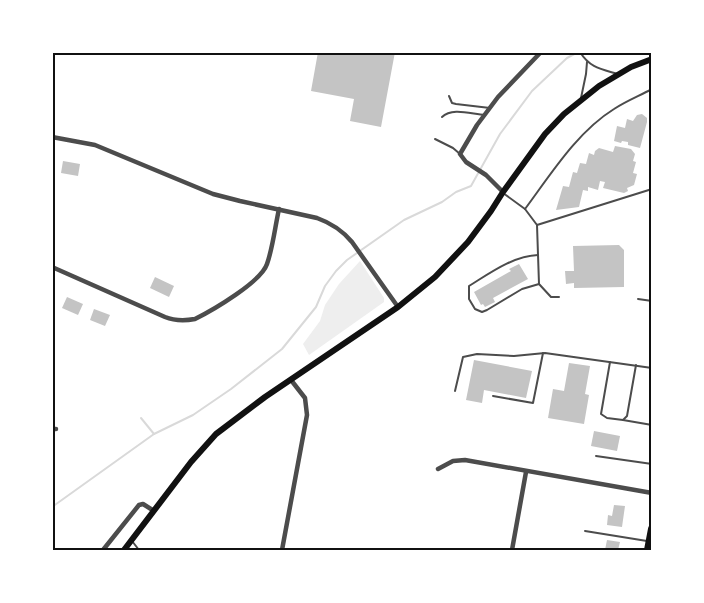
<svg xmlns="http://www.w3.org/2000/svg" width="704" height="603" font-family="'DM Sans',sans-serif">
<rect width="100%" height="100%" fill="#fff"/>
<polygon fill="#eee" points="360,261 384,298 384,302 309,355 303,344 320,321 325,305 339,284"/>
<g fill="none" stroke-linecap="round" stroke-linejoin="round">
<g stroke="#d9d9d9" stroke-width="2">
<polyline points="141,418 154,434"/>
<polyline points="52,507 154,434 193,415 231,389 282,349 316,307 325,286 336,271 347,260 404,220 442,202 456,192 471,186 500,134 532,91 567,58 578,52"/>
</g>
</g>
<g fill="#c4c4c4">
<polygon points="318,52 395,52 381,127 350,121 354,99 311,91"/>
<polygon points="642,114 647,118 647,122 640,148 628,145 628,142 622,141 621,143 614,141 617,126 625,128 627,119 633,121 637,115"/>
<polygon points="615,146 631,149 635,154 633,161 636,162 633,173 637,174 634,185 627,188 628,191 624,193 603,188 605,182 600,181 598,190 588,187 588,191 583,190 579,207 556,210 563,186 569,187 573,172 577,173 580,163 586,164 589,153 594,155 595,151 599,148 613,152"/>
<polygon points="63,161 80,164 78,176 61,173"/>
<polygon points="619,245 624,250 624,287 574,288 574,283 566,284 565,271 574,271 573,246"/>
<polygon points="519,264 528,279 493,298 495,302 485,307 483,304 481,305 474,292 511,271 509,269"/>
<polygon points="155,277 174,286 169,297 150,288"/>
<polygon points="67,297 83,304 78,315 62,308"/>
<polygon points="94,309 110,315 105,326 90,320"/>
<polygon points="474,360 532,371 526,398 484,390 482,403 466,400"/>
<polygon points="569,363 590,366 585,394 589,395 584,424 548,418 553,389 564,391"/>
<polygon points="594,431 620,436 617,451 591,446"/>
<polygon points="614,505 625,506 622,527 607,525 608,515 612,516"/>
<polygon points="607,540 620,542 618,550 605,550"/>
</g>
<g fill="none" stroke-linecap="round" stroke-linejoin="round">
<g stroke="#4c4c4c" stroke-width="2">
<path d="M580 52C590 68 601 69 618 74"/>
<polyline points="449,96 452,103 456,104 490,108"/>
<polyline points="581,98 586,74 587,62"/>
<path d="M442 117C452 107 471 114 485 115"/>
<polyline points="435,139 453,148 460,154"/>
<polyline points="503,193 525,209 537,225 652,189"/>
<path d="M525 209C551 174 577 132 614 109 626 101 639 96 652 89"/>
<polyline points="537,225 539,284 551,297 559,297"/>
<path d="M538 255C513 256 490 273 469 286V299L475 309 482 312 487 310 522 289 539 284"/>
<polyline points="638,299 652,301"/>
<polyline points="610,362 601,414 607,418 623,420 627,416 636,365"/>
<polyline points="455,391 463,357 477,354 514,356 545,353 652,368"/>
<polyline points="493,396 533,403 543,353"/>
<polyline points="623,420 652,425"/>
<polyline points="596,456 652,464"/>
<polyline points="585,531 647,541"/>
<polyline points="132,541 139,550"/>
</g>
<g stroke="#4c4c4c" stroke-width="4.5">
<path d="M52 137 95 145 213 194 240 201 317 218C331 223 342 230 352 242L398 307"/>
<polyline points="503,192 486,175 466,162 460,154 477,125 498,97 541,52"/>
<path d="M52 267 165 317C175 321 184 321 195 319 213 310 261 282 267 264 273 247 275 227 279 209"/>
<polyline points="52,429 56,429"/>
<polyline points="438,469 453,461 465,460 652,493"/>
<polyline points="103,550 139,505 143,504 154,511"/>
<polyline points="282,550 307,415 305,398 291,380"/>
<polyline points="512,550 526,472"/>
</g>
<polyline stroke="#111" stroke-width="6" points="124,550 191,462 216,434 265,397 398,307 435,277 468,242 491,211 503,192 545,134 564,114 599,86 631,67 652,59"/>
<polyline stroke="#111" stroke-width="8" points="648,550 652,529"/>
</g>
<rect width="704" height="603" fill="none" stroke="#ffffff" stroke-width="108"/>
<rect x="54" y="54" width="596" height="495" fill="none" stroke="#111" stroke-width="2"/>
</svg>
